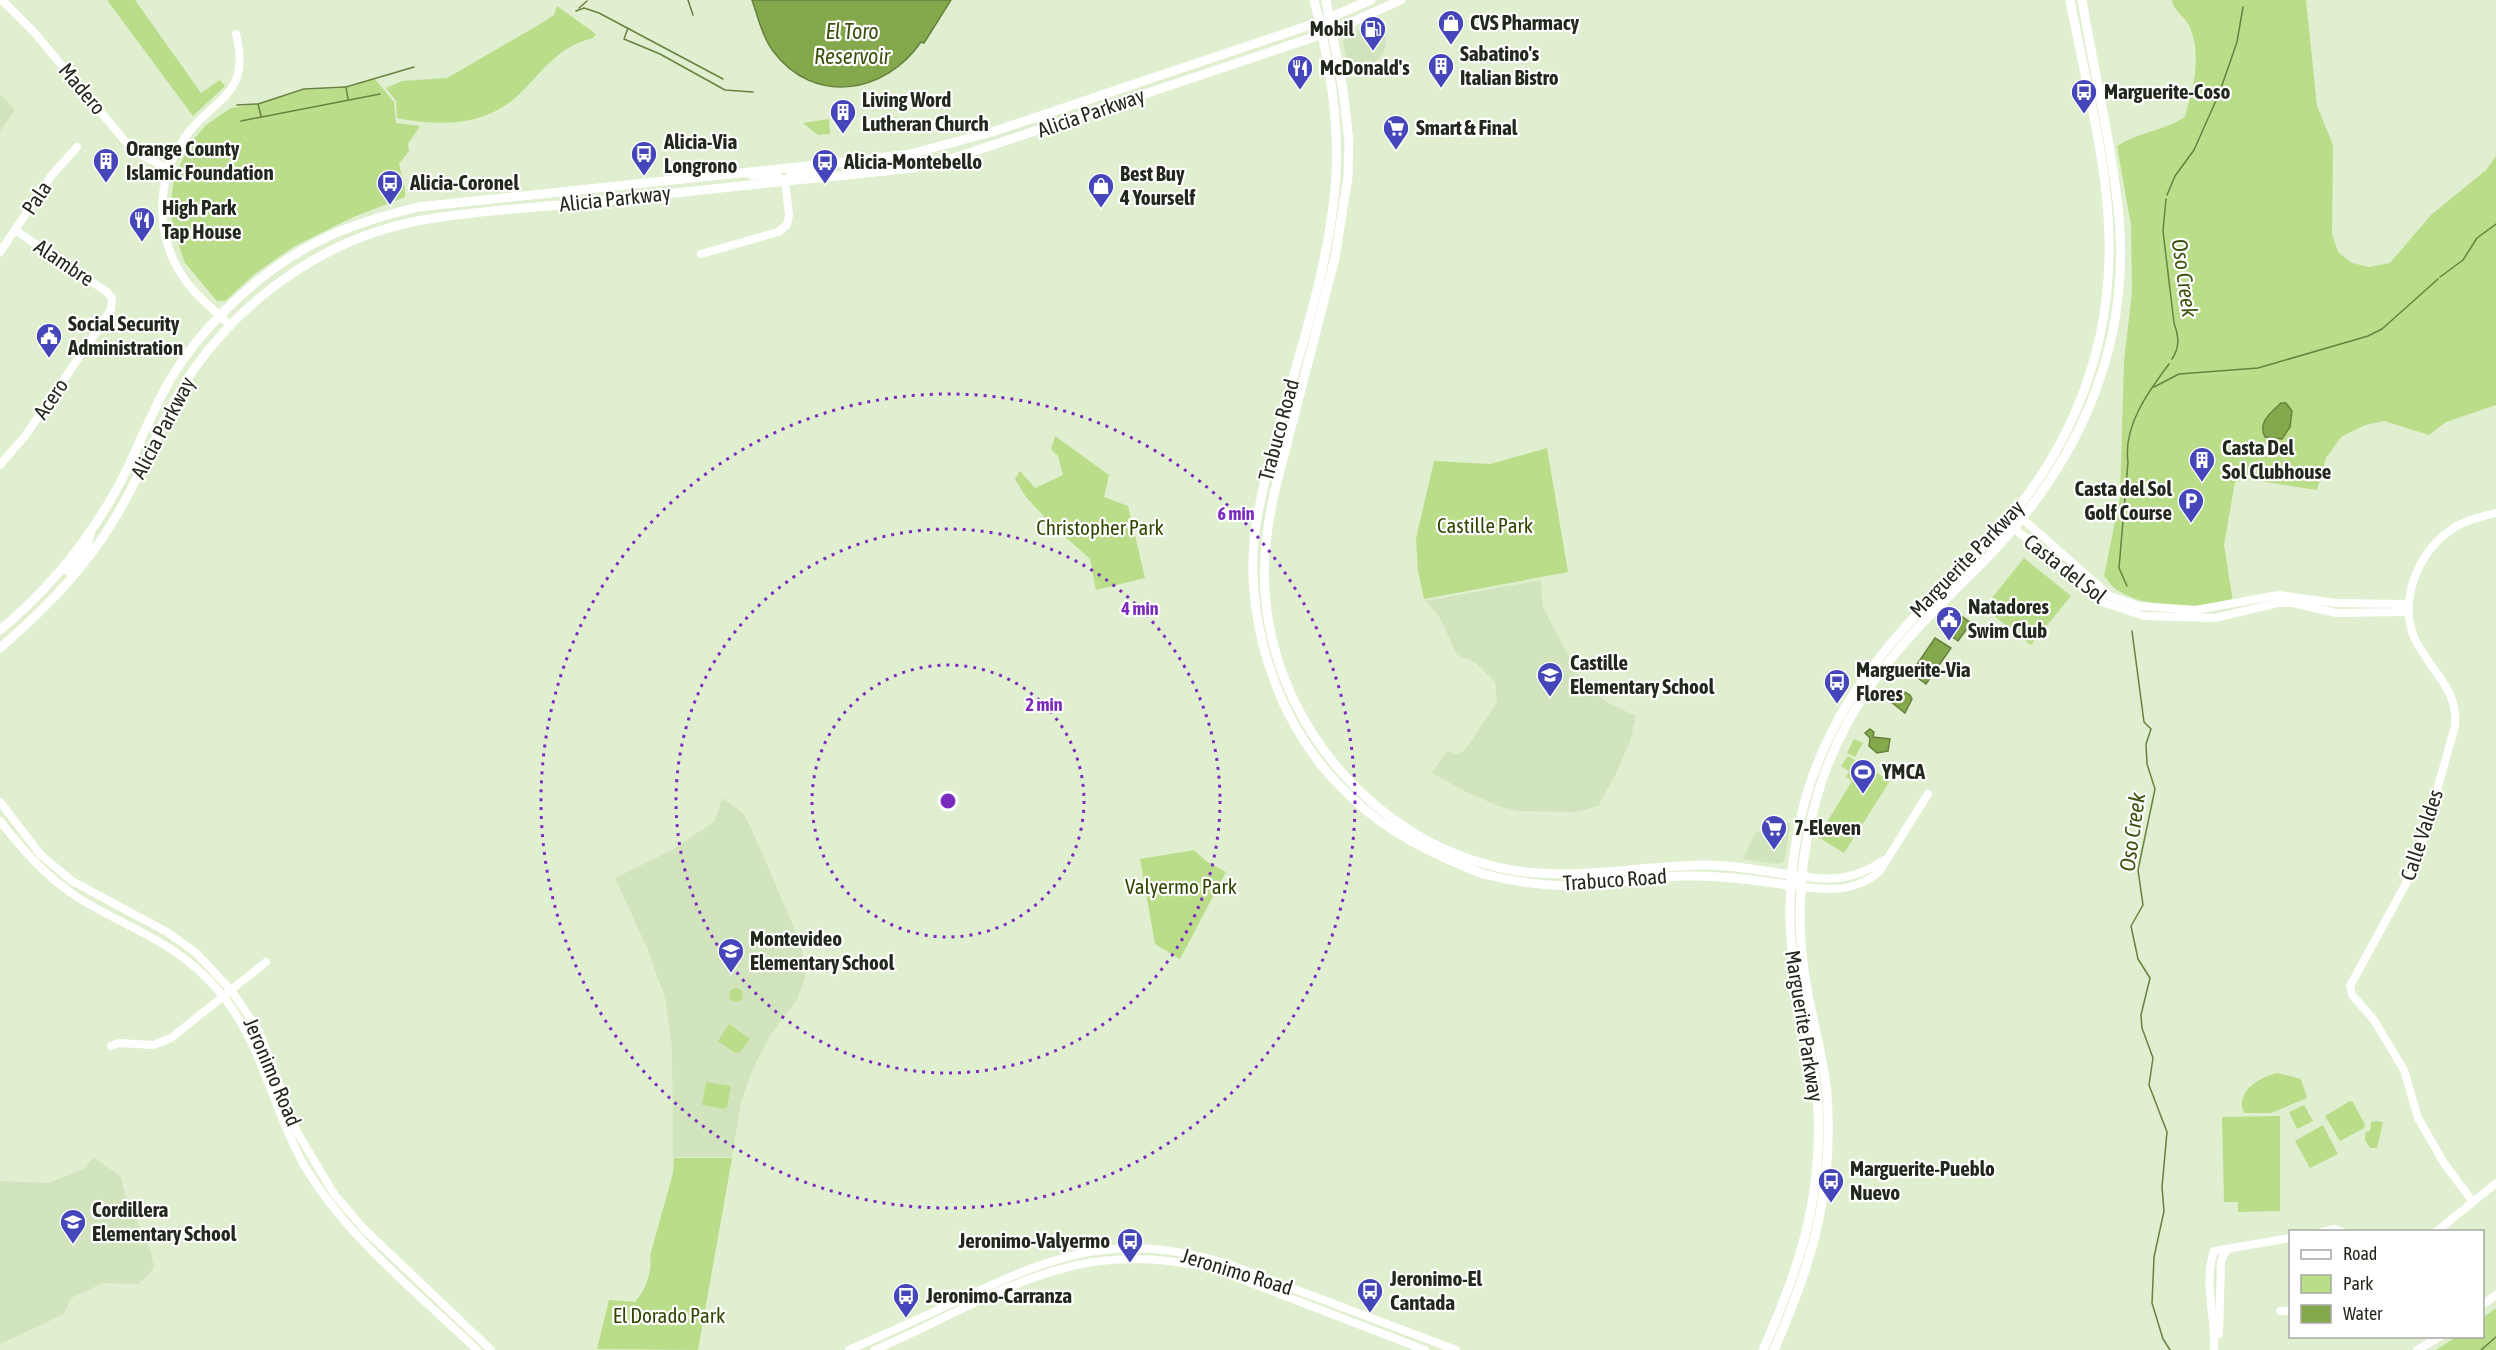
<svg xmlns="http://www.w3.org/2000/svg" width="2496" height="1350" font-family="'Asap Condensed',sans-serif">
<rect width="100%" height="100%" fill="#e0efcf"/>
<g fill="#d2e4bd">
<polygon points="1382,20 1386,36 1385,49 1379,59 1363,71 1349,74 1343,41 1345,36"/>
<polygon points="0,94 15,110 0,131"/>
<polygon points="1541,580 1543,608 1584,684 1608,703 1636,716 1630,741 1617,772 1598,806 1575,812 1519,811 1498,806 1464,791 1432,773 1447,751 1457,754 1465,750 1497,702 1495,682 1475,662 1457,655 1439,616 1425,601"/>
<polygon points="722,798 743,813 752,830 800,942 805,964 805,978 797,1000 771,1034 754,1066 741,1102 732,1157 673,1157 672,1047 665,998 648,950 615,878 670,851 715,821"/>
<polygon points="1778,822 1791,823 1784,862 1775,864 1743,859 1755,833"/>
<polygon points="94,1157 121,1177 125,1195 151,1252 154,1268 139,1284 103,1283 71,1298 64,1314 0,1344 0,1181 49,1183 83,1169"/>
</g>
<g fill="#badd8a">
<polygon points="107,0 135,0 201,93 220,80 225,86 193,116"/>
<path d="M2172 0H2306L2317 106 2333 145 2332 234 2338 252 2352 263 2369 267 2390 263 2431 215 2486 170 2496 156V405L2446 422 2429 435 2384 421 2365 425 2341 437 2326 458 2317 490 2246 479 2235 482 2224 545 2233 602C2202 608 2144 609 2117 590 2112 587 2108 580 2104 576L2120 498 2124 361 2132 292 2131 225 2117 146C2139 132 2163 131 2185 117 2193 88 2202 57 2190 27 2186 17 2173 11 2172 0Z"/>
<path d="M557 6 596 34 593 38C555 47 542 74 515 98 482 127 437 126 397 118L396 101 386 88 402 81 447 78 537 26 554 15Z"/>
<polygon points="375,79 394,102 396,123 420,126 408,144 409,151 399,164 405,188 405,197 351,218 293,247 256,273 225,301 217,301 185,263 172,227 171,200 174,179 189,145 206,125 231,108 258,104 305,90 346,88"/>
<polygon points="829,119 830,134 818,135 803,123"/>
<polygon points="1055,436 1109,475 1104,497 1128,506 1145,578 1096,590 1090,559 1050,523 1026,497 1015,479 1020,471 1035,488 1063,475 1058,456 1051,449"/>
<polygon points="1547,448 1568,572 1424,599 1418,571 1416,539 1434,461 1490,464"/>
<polygon points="2024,558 2071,596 2031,645 1984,608"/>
<polygon points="1854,739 1863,743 1855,757 1847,753"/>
<polygon points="1848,756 1867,768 1859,782 1853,781 1862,785 1872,770 1890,781 1844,853 1818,837 1852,781 1846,777 1849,771 1841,766"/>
<polygon points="1194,850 1206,861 1226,872 1180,959 1155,944 1140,859"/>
<circle cx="736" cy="995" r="7"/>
<polygon points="729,1024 750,1039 740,1052 735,1053 718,1041"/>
<path d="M2278 1073 2301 1079 2307 1098 2271 1113H2244C2234 1092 2261 1076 2278 1073Z"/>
<polygon points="706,1082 731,1086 727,1107 724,1109 702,1105"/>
<polygon points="2350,1101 2353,1102 2365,1125 2364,1128 2340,1141 2325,1116"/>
<polygon points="2304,1105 2313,1121 2297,1129 2289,1112"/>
<polygon points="2280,1116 2280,1211 2238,1212 2238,1202 2224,1202 2222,1117"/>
<polygon points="2376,1121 2383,1122 2377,1148 2370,1148 2365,1140 2366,1132 2370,1131 2371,1122"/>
<polygon points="2323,1125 2338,1154 2310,1168 2295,1141"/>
<path d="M674 1158H732L698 1350 597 1349 609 1300 635 1302C645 1291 653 1271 650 1256L673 1173Z"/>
<polygon points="2496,1308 2496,1350 2436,1350 2456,1337 2482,1336 2483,1318"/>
</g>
<g fill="#84a84c" stroke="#67823e" stroke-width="1.5">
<path d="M752 0H951L924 43 921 42C885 94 814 106 773 51 762 36 758 17 752 0Z"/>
<path d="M2281 403H2286L2292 411 2290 427 2282 439 2265 437C2257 422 2272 412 2281 403Z"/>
<polygon points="1956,612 1971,623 1958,641 1943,630"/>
<polygon points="1935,638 1951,648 1926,684 1911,673"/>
<polygon points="1901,690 1910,695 1912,699 1905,713 1890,701 1896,691"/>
<polygon points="1870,729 1874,732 1873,737 1890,739 1888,751 1877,753 1869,746 1870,738 1865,733"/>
</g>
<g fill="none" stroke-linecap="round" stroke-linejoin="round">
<g stroke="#67823e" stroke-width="1.5">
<polyline points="688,0 693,15"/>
<polyline points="579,8 587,1"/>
<polyline points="576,11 584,8 599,13 723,79"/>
<polyline points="628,28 624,39 660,54 725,90 753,92"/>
<polyline points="2220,91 2237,42 2243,7"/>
<polyline points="348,99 346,87 414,67"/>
<polyline points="237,105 257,104"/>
<polyline points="261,116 258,104 304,89 346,87"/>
<polyline points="241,121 380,94"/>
<polyline points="2167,195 2175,176 2194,150 2218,96"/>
<path d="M2166 199 2163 231 2174 323C2179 337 2180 347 2172 359"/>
<polyline points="2440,277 2463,260 2477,238 2496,224"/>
<polyline points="2154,387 2179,374 2258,368 2368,336 2382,329 2438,279"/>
<path d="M2127 586 2119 568 2128 462C2123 426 2148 392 2169 364"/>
<polyline points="2132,631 2144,722 2151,729 2146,744 2147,764 2155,789 2138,870 2143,905 2131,926 2138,959 2150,978 2141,1015 2142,1028 2153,1058 2149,1085 2167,1132 2162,1187 2164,1211 2154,1257 2152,1303 2163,1339 2170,1350"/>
<polyline points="2481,1350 2496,1337"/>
</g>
<g stroke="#fff" stroke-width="8">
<polyline points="2,0 33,31 125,141 143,156 169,169"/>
<polyline points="0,252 52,175 77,147"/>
<polyline points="701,254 778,232 787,225 789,215 785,181"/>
<path d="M230 325C217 313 204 302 193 290 155 246 152 185 185 137 212 98 252 97 236 34"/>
<polyline points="0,465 25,436 102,324 111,309 112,298 107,292 15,230"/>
<polyline points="2015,512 2110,596 2139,606 2196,610 2278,595 2336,603 2409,604"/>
<polyline points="2010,525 2105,603 2144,616 2215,618 2278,603 2293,603 2336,613 2409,612"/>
<path d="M1802 876C1833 882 1858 878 1884 860"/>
<path d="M1801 887C1831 890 1855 892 1879 872L1928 794"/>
<polyline points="111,1046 119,1043 153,1045 171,1038 266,962"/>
<path d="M2473 1202 2444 1163 2418 1118 2404 1070 2374 1020 2352 995 2350 986 2416 865 2455 726C2459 688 2428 669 2414 637 2398 596 2421 547 2457 526 2469 519 2483 516 2496 513"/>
<polyline points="2322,1232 2334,1229 2342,1232"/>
<polyline points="2436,1232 2496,1183"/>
<polyline points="2280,1311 2290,1311"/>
<polyline points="2219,1334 2221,1261 2227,1249"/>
<path d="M2214 1350C2216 1319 2203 1282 2214 1251L2290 1238"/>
</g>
<g stroke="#fff" stroke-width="8">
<polyline points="0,802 41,855 72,881 167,932 195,952 231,990 259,1031 297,1132 334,1194 364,1229 491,1350"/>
<path d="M0 821C23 850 46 877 77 897 128 929 174 940 216 988 262 1039 271 1107 304 1165 347 1238 417 1292 477 1350"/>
<polyline points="2482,1305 2496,1295"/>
<path d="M849 1350C882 1335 915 1321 948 1305 1052 1256 1113 1229 1228 1264L1456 1350"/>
<path d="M875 1350C1001 1295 1075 1232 1220 1271L1425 1350"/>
<polyline points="2417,1350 2441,1336"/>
</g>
<g stroke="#fff" stroke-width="9">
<path d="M1314 0C1329 61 1341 125 1335 188 1325 299 1279 404 1258 513 1241 600 1268 698 1322 766 1358 810 1396 836 1447 859 1459 864 1471 870 1483 874 1510 881 1539 885 1567 886 1606 887 1646 876 1685 876 1723 875 1759 881 1796 886"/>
<path d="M1326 0 1343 90 1349 141 1348 177 1335 258 1274 494C1266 533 1261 571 1267 611 1284 738 1386 848 1512 870 1577 881 1638 866 1702 865 1734 865 1765 871 1797 876"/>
<polyline points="752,175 775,176 785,181 794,173 812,171"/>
<polyline points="68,571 86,548 90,535"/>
<path d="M0 630C46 592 84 546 114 494 135 457 149 416 170 380 203 325 258 273 315 243 347 226 382 216 418 207L855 161 910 154 992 132 1319 22 1371 0"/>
<path d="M0 648C42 612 83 571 112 523 143 474 161 417 194 369 248 293 331 236 423 220 478 210 535 208 591 202 677 193 763 183 848 175L912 168 954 158 1332 31 1401 0"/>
<path d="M1763 1350C1801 1265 1825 1190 1817 1095 1814 1056 1802 1018 1796 979 1786 924 1789 866 1802 812 1829 701 1898 631 1976 554 2062 470 2112 361 2109 239 2108 162 2084 76 2070 0"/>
<path d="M1774 1350C1812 1264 1834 1190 1827 1095 1824 1060 1814 1027 1808 994 1796 933 1798 871 1813 812 1839 704 1903 641 1979 566 2074 471 2131 354 2119 217 2112 145 2094 72 2082 0"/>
</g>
</g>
<g fill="none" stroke="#7b2cbf" stroke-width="3" stroke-dasharray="3 6">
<circle cx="948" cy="801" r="136"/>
<circle cx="948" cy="801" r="272"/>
<circle cx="948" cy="801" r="407"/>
</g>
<defs>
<g id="shop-pin" transform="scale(1.35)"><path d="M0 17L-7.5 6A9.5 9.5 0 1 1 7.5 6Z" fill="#4646bb" stroke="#fff"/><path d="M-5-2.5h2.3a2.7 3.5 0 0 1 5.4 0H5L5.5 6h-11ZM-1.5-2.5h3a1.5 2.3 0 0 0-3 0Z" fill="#fff"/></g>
<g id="fuel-pin" transform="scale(1.35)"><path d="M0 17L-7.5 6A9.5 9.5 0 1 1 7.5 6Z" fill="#4646bb" stroke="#fff"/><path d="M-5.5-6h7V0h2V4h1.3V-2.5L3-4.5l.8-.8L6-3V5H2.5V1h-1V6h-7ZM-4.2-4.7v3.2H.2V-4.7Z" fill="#fff"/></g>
<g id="building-pin" transform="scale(1.35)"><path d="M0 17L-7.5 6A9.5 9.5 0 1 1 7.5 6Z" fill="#4646bb" stroke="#fff"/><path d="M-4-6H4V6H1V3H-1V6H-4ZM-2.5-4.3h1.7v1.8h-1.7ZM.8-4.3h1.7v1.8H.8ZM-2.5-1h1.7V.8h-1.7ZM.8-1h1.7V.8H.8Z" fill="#fff"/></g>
<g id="restaurant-pin" transform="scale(1.35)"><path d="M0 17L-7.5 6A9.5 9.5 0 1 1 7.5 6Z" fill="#4646bb" stroke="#fff"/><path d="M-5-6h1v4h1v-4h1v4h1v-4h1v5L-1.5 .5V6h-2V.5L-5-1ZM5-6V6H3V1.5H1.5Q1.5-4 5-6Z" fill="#fff"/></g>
<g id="bus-pin" transform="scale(1.35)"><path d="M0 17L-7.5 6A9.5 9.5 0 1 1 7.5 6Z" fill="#4646bb" stroke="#fff"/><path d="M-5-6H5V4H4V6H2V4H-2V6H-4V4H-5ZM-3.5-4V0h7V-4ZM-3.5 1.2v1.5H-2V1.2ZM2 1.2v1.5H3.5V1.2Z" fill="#fff"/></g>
<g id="supermarket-pin" transform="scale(1.35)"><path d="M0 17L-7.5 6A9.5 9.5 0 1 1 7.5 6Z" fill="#4646bb" stroke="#fff"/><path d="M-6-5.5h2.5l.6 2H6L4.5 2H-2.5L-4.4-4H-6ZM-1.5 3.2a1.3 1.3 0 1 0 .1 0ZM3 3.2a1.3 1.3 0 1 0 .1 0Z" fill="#fff"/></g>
<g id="civic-pin" transform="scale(1.35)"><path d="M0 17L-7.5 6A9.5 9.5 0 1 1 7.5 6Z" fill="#4646bb" stroke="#fff"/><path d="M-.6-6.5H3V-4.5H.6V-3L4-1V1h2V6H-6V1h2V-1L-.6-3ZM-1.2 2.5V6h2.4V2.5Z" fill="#fff"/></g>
<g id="parking-pin" transform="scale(1.35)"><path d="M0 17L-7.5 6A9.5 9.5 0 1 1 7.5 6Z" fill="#4646bb" stroke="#fff"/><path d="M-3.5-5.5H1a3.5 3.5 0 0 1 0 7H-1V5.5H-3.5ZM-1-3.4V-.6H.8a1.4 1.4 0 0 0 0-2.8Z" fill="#fff"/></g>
<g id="school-pin" transform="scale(1.35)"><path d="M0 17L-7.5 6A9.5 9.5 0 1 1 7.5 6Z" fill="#4646bb" stroke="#fff"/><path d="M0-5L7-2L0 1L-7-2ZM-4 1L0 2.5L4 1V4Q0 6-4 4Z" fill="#fff"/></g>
<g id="stadium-pin" transform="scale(1.35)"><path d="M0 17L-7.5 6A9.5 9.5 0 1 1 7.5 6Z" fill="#4646bb" stroke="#fff"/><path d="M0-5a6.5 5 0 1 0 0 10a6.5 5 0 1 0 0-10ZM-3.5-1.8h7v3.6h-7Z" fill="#fff"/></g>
</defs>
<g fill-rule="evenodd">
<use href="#shop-pin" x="1451" y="23"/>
<use href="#fuel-pin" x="1373" y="29"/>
<use href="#building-pin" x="1441" y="66"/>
<use href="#restaurant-pin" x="1300" y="68"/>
<use href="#bus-pin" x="2084" y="92"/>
<use href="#building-pin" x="843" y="112"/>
<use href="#supermarket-pin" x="1396" y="128"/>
<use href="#bus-pin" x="644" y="154"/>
<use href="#building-pin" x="106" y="161"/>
<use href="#bus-pin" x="825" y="162"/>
<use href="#bus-pin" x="390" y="183"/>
<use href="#shop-pin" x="1101" y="186"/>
<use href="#restaurant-pin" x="142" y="220"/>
<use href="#civic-pin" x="49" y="336"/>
<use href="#building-pin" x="2202" y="460"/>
<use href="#parking-pin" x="2191" y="501"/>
<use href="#civic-pin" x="1949" y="619"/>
<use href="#school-pin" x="1550" y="675"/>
<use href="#bus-pin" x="1837" y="682"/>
<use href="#stadium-pin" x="1863" y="772"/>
<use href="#supermarket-pin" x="1774" y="828"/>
<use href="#school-pin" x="731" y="951"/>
<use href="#bus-pin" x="1831" y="1181"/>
<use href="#school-pin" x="73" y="1222"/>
<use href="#bus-pin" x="1130" y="1241"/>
<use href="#bus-pin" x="1370" y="1291"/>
<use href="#bus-pin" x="906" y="1296"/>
</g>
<g text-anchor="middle" stroke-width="4.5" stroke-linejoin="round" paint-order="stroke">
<g font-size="21" font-weight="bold" fill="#23281c" stroke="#fff" text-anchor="start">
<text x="1470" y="30">CVS Pharmacy</text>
<text x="1354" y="36" text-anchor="end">Mobil</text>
<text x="1460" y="61">Sabatino's<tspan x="1460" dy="24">Italian Bistro</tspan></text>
<text x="1320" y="75">McDonald's</text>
<text x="2104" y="99">Marguerite-Coso</text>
<text x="862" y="107">Living Word<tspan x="862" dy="24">Lutheran Church</tspan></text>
<text x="1416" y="135">Smart &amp; Final</text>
<text x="664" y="149">Alicia-Via<tspan x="664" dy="24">Longrono</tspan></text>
<text x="126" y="156">Orange County<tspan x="126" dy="24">Islamic Foundation</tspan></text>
<text x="844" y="169">Alicia-Montebello</text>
<text x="1120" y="181">Best Buy<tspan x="1120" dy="24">4 Yourself</tspan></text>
<text x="410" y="190">Alicia-Coronel</text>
<text x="162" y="215">High Park<tspan x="162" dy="24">Tap House</tspan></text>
<text x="68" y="331">Social Security<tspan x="68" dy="24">Administration</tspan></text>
<text x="2222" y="455">Casta Del<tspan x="2222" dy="24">Sol Clubhouse</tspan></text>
<text x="2172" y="496" text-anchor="end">Casta del Sol<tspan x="2172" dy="24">Golf Course</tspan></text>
<text x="1968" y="614">Natadores<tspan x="1968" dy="24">Swim Club</tspan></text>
<text x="1570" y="670">Castille<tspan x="1570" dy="24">Elementary School</tspan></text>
<text x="1856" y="677">Marguerite-Via<tspan x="1856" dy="24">Flores</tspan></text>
<text x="1882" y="779">YMCA</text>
<text x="1794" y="835">7-Eleven</text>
<text x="750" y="946">Montevideo<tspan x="750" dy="24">Elementary School</tspan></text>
<text x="1850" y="1176">Marguerite-Pueblo<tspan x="1850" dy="24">Nuevo</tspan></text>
<text x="92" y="1217">Cordillera<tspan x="92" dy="24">Elementary School</tspan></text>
<text x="1110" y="1248" text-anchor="end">Jeronimo-Valyermo</text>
<text x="1390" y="1286">Jeronimo-El<tspan x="1390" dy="24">Cantada</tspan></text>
<text x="926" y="1303">Jeronimo-Carranza</text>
</g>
<g font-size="21" fill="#23281c" stroke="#fff">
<text transform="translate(82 89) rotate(50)" y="7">Madero</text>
<text transform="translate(1091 113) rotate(-19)" y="7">Alicia Parkway</text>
<text transform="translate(37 198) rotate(-56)" y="7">Pala</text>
<text transform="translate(615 199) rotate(-6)" y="7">Alicia Parkway</text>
<text transform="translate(64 263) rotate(34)" y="7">Alambre</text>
<text transform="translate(51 399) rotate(-56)" y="7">Acero</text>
<text transform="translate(163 428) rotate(-62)" y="7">Alicia Parkway</text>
<text transform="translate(1279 430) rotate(-75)" y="7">Trabuco Road</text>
<text transform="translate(1967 559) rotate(-46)" y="7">Marguerite Parkway</text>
<text transform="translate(2065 569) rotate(38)" y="7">Casta del Sol</text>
<text transform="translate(2422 835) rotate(-72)" y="7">Calle Valdes</text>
<text transform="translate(1615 880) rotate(-4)" y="7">Trabuco Road</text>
<text transform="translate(1804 1026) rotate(81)" y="7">Marguerite Parkway</text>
<text transform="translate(272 1072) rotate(67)" y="7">Jeronimo Road</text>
<text transform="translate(1237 1272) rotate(17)" y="7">Jeronimo Road</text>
</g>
<g font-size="21" fill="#314700" stroke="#fff">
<text x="1485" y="533">Castille Park</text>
<text x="1100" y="535">Christopher Park</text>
<text x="1181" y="894">Valyermo Park</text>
<text x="669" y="1323">El Dorado Park</text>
</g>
<g font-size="22" font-style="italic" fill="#3c5310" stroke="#fff">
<text x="852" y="39">El Toro<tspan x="852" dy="25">Reservoir</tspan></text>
<text transform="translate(2185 278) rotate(82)" y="8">Oso Creek</text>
<text transform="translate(2132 832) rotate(-82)" y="8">Oso Creek</text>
</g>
</g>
<circle cx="948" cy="801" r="9" fill="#7b2cbf" stroke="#fff" stroke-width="3"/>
<g font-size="18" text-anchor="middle" font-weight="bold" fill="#7b2cbf" stroke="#fff" stroke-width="4.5" stroke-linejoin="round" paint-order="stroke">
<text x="1236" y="520">6 min</text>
<text x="1140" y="615">4 min</text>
<text x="1044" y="711">2 min</text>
</g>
<rect x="2289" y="1230" width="195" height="108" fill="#ffffff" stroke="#a7a9a4" stroke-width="1.5"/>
<rect x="2301" y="1250" width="30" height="9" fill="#ffffff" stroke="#a7a9a4" stroke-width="1.5"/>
<text x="2343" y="1260" font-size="18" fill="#23281c">Road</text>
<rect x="2301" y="1275" width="30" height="18" fill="#badd8a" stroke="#a7a9a4" stroke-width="1.5"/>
<text x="2343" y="1290" font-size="18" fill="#23281c">Park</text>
<rect x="2301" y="1305" width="30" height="18" fill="#84a84c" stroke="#a7a9a4" stroke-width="1.5"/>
<text x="2343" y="1320" font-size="18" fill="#23281c">Water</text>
</svg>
